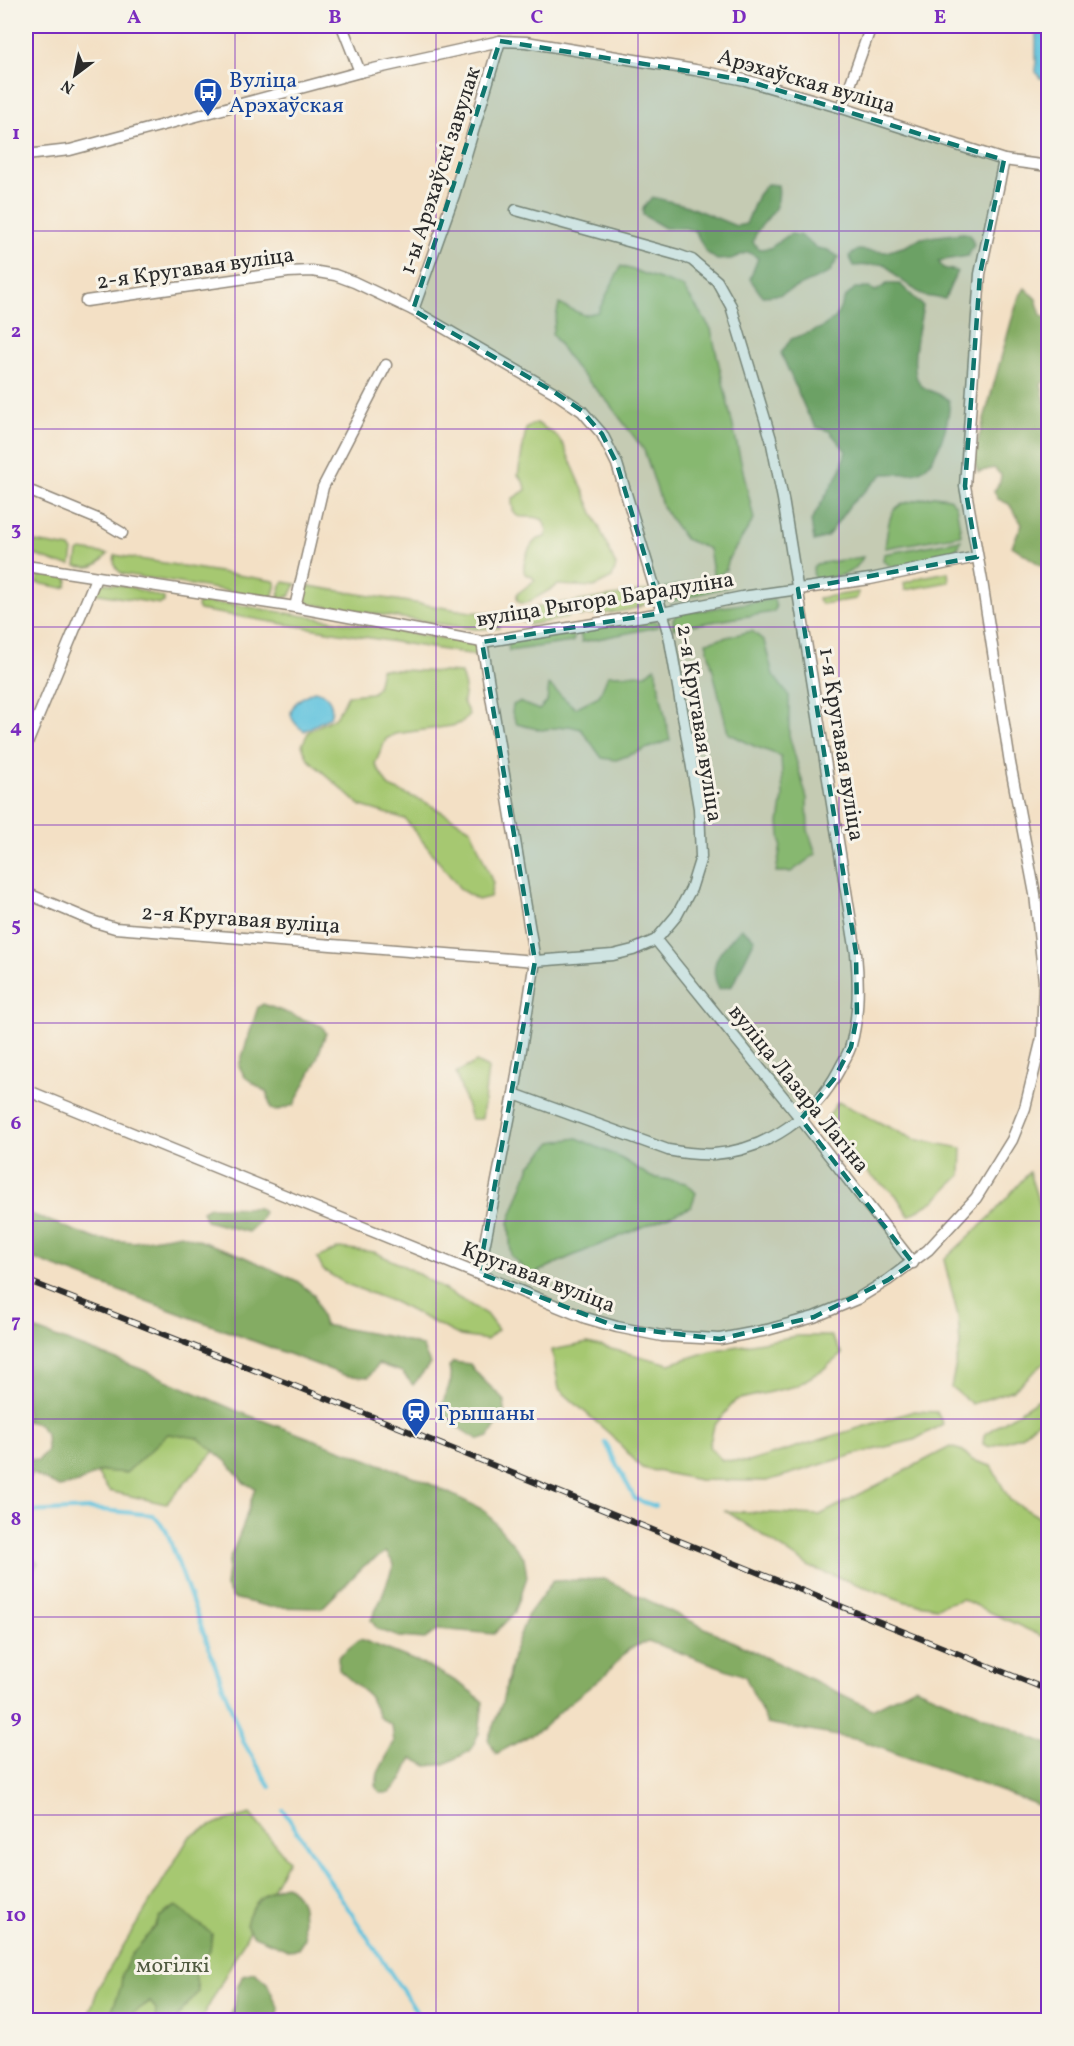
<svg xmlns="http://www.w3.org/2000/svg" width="1074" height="2046" font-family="Vollkorn,serif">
<rect width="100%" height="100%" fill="#f7f3e8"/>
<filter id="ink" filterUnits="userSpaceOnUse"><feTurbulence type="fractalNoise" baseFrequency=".0167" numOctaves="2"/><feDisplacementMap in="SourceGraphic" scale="12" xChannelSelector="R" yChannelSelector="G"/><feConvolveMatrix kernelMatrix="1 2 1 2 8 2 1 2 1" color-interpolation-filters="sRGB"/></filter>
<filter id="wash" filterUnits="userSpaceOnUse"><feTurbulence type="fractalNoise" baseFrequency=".008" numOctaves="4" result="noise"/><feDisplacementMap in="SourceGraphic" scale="24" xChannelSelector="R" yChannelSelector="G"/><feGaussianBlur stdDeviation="1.35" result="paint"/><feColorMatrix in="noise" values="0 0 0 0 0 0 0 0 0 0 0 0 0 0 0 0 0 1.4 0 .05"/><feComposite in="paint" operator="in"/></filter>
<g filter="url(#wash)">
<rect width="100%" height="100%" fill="#f3e0c5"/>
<g fill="#a6c871" stroke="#687a4e" stroke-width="1.5">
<polygon points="621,266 683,287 711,329 754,519 729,558 726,570 714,578 709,549 685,539 663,508 644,450 607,401 574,366 552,334 559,304 584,315 598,312"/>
<path d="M537 423 557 436 564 446 616 566 612 578 594 587 558 585 527 603H521L517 600V594L535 580 531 576 525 574C521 566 528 548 535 541 538 539 542 538 545 537L547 531 543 520C527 511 512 528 512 499L526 490 525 484 518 475 526 429 531 425Z"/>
<path d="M934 496 949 498 956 505 961 535 885 548C891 502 891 506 934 496Z"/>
<polygon points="961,540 959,546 947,559 892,567 883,561 884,554"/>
<polygon points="35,542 70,548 73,551 71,565 57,563 30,553 31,544"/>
<path d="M81 550 108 554C97 567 92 569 76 566L78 552Z"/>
<path d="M115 555 274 581 276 584 272 598 123 574C115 569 113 565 115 555Z"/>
<path d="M863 557C854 577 834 577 814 580L813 568 816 564Z"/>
<polygon points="948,572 949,582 905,590 904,583 922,577"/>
<polygon points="43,573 68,578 67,586 63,588 37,583 38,576"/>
<polygon points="720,578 728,578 729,586 678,600 670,601 666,599 664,588"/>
<polygon points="284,582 296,584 290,596 278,599 281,585"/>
<polygon points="105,583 130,587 164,598 164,602 160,604 93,593 99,585"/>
<path d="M303 585 471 612 498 613 499 628 474 629 310 604C302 598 301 595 303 585Z"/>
<path d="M651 590C660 613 595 614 580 616L576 614 573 602Z"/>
<polygon points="858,592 858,596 856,599 822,604 819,602 818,598"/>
<polygon points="774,599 776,608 773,612 673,628 673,619 677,614"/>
<polygon points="567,602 570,615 567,618 529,625 521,620 519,610"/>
<polygon points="198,603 231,604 472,643 478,647 481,656 199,610 197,607"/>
<polygon points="651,620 657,622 658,627 582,642 580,633 583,630"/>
<polygon points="752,631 764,641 773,675 789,696 789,735 807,798 808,830 816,854 791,872 776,872 781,845 779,823 783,796 781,756 754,746 728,733 706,642"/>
<polygon points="573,633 574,639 572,642 509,651 508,642"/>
<polygon points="655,667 670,740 616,760 602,758 581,729 569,726 541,730 517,724 512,713 513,705 519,702 539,710 547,702 549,685 575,708 599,696 608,675 646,674"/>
<polygon points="381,669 461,673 465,687 463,702 469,714 463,722 452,726 395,734 386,739 375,764 389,787 425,802 471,829 493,883 490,897 478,900 461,890 405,819 361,806 308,759 302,745 309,731 336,717 348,695 372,693 377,688"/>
<polygon points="476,1062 488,1068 482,1119 471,1119 456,1073"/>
<polygon points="838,1102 913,1139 962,1148 961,1175 934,1201 909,1216 896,1195 871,1176 828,1129 827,1118"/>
<polygon points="577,1138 621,1158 651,1177 686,1183 696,1193 691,1207 570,1257 531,1275 511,1256 509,1222 530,1166 552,1142"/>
<polygon points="1029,1172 1044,1219 1048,1226 1048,1360 1013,1390 972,1404 951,1387 960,1346 958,1316 944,1260 992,1215"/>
<polygon points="339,1248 374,1252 408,1268 486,1314 498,1330 487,1340 460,1336 394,1302 346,1284 323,1270 317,1258"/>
<polygon points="797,1336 831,1336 842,1354 824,1369 796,1386 736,1400 714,1426 709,1447 722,1460 748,1462 914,1411 937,1412 943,1424 914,1440 853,1455 767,1481 699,1480 642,1468 611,1435 559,1389 552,1350 588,1343 670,1364 710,1351"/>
<polygon points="1048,1393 1048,1412 1021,1436 990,1447 983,1444 984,1435"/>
<polygon points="94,1424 170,1425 217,1448 166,1504 109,1491 98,1475"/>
<polygon points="950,1447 963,1451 972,1460 991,1466 1010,1500 1039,1517 1048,1539 1048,1639 962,1599 937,1607 906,1602 810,1567 726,1511 820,1515"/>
<polygon points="26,1551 38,1563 26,1581"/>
<polygon points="250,1814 288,1860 201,2020 87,2020 99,1986 190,1836 217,1823"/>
</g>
<g fill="#84ac63" stroke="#586c47" stroke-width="1.5">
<path d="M767 184 778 185C783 216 759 218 753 242L759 249 770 248 790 234 799 235 817 248 828 250 839 257 829 273 779 295 762 296 750 279 758 258 748 252 731 259 717 260 706 252 695 231 685 228H665L643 215V208L652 197 685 205 736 226 746 224 758 195Z"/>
<polygon points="963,233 970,234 974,245 968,256 938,261 943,268 957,271 945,299 924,296 898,278 885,264 854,266 849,256 858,250 886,252 906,246 921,238"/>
<path d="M887 284H900L923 306C920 325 907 371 921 385 929 393 939 391 949 401 951 419 937 466 917 472 907 475 893 473 883 474L850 505 827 537 814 541 811 521 841 469 846 451 829 431 816 427 807 413 781 353 791 339 821 328 836 317 845 298 855 288H869L876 291Z"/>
<polygon points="1025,288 1036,299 1041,315 1048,319 1048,379 1041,384 1045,402 1048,404 1048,570 1012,546 1022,524 1009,504 998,499 994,491 1000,482 1001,475 994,468 978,472 973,459 1013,315 1020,295"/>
<path d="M741 928 755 939 732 986 719 989C705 961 724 948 741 928Z"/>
<polygon points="263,1004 322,1026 326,1033 315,1064 294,1105 276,1111 271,1109 267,1093 245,1077 239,1066 258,1007"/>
<polygon points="209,1207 258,1208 264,1212 259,1222 248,1232 206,1221 202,1211"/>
<polygon points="26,1212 96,1239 134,1242 181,1234 238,1254 297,1281 314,1295 324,1325 392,1337 422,1346 430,1364 413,1385 402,1372 378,1364 369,1377 347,1376 26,1256"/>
<polygon points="26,1326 141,1369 237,1411 420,1479 484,1510 524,1557 527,1577 515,1612 494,1634 439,1629 425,1639 399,1637 377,1629 371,1620 380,1601 394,1564 386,1552 365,1565 322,1608 270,1607 233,1598 226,1587 229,1561 243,1526 255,1488 244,1483 228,1463 198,1438 168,1434 126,1473 102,1471 75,1484 59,1487 32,1473 26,1485 26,1458 38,1461 47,1450 46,1434 39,1424 26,1421"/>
<path d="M453 1362 470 1364C480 1380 493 1387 505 1401L504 1412 489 1437 480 1440C464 1432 450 1424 441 1408L451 1380 449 1367Z"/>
<polygon points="604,1579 872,1709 915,1687 1048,1744 1048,1811 1033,1803 859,1740 767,1723 745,1676 648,1641 629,1649 605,1675 568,1704 542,1729 496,1754 488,1739 502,1703 514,1651 527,1616 553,1581"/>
<path d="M360 1639C400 1655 451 1671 483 1702L479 1733 470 1751 445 1764 427 1766 412 1758 402 1780 389 1793H380L376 1785 378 1773 394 1742 392 1726 379 1717 369 1696 339 1670 338 1657Z"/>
<path d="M285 1885C310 1901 299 1913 305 1938L298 1949 288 1950 254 1936 246 1925C250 1904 265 1890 285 1885Z"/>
<path d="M176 1906 212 1934 210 1950 195 1971 198 1992 175 2020H155L156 2009 150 2002C135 2010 129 2021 111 2020L110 2015 121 1987 122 1974 131 1955 156 1926 159 1917Z"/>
<polygon points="254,1972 267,1983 279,2009 277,2020 228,2020 235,2005 237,1988 243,1975"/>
</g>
<g fill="#60c3de" stroke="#467784" stroke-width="1.5">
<polygon points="1036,26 1048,26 1048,80 1040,78 1036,72"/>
<path d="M314 691C328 693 335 704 330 717L304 731C280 714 293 701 314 691Z"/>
</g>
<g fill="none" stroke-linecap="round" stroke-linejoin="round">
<g stroke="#60c3de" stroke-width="4">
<polyline points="605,1442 635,1499 655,1506"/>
<polyline points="26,1512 92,1509 153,1515 166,1530 243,1741 270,1787"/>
<polyline points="283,1810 422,2020"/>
</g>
</g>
</g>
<g filter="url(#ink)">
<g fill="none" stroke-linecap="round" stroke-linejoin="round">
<g stroke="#8f8678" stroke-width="13">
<g id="street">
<polyline points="342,26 360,72"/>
<polyline points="842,108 871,26"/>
<polyline points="26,155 70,150 360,72 500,41 526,42 695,70 745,80 842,108 1004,160 1048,166"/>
<polyline points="413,310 454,195 500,41"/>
<polyline points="26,490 35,493 100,520 122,533"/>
<polyline points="26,566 295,607 482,642 662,613 742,597 870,579 977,557"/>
<polyline points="295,607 323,487 386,365"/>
<polyline points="26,746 96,578"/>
<polyline points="26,893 95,922 115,928 535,961 613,955 633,950 656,940 677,915 691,889 701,857 699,808 669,635 617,464 602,434 582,411 554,392 413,310 354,282 335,275 312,271 288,272 86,301"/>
<polyline points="656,940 801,1119 913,1263"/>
<polyline points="26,1090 586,1318 617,1327 662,1336 720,1339 767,1330 814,1317 857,1299 888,1280 928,1250 976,1198 1012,1140 1025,1108 1042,1038 1044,981 1035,894 1010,763 982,581 965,486 980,274 1004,160"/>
<path d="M514 1094 668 1150C684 1153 698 1155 714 1154 767 1150 815 1116 839 1070 843 1062 849 1053 851 1045 859 1015 859 984 856 953L783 499 771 439 731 306 717 281 692 260 678 255 516 210"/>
<polyline points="479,1273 514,1094 535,961 482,642"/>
</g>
</g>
<use href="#street" stroke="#fff" stroke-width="10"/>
<g stroke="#2b2b2b" stroke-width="6">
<polyline id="rail" points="26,1280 376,1418 1048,1690"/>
</g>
<use href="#rail" stroke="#f7f3e8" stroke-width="4" stroke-dasharray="11" stroke-linecap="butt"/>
</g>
</g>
<path fill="#0f766e" fill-opacity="0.2" stroke="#0f766e" stroke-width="4.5" stroke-dasharray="12 8" stroke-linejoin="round" d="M500 41 745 80 1004 160 980 274 965 486 977 557 798 589 856 953 857 1016 851 1047 834 1079 801 1119 913 1263 888 1280 814 1317 720 1339 617 1327 479 1273 535 961 482 642 662 613 617 464 602 434 582 411 554 392 413 310Z"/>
<path fill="none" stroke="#7b2cbf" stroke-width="1.5" stroke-opacity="0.55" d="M235 26V2020M436 26V2020M638 26V2020M839 26V2020M26 231H1048M26 429H1048M26 627H1048M26 825H1048M26 1023H1048M26 1221H1048M26 1419H1048M26 1617H1048M26 1815H1048"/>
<defs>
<g id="bus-pin" transform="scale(1.5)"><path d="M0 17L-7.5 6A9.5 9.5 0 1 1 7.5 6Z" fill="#1a4fb4" stroke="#f7f3e8"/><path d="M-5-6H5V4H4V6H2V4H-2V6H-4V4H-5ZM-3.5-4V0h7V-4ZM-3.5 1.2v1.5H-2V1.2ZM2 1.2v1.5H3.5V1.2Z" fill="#fff"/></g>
<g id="station-pin" transform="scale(1.5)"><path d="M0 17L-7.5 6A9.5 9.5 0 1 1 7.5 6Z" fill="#1a4fb4" stroke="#f7f3e8"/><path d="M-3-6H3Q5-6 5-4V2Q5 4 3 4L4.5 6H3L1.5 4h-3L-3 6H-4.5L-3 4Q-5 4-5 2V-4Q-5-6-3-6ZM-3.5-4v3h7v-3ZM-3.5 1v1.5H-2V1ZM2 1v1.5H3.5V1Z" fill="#fff"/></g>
</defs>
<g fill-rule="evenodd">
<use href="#bus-pin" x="208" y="92"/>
<use href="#station-pin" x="416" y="1412"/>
</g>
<g text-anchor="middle" stroke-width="6" stroke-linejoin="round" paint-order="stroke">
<g font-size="22" fill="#164399" stroke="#f7f3e8" text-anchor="start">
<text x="229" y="87">Вуліца<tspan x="229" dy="25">Арэхаўская</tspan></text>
<text x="437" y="1420">Грышаны</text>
</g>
<g font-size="22" fill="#2b2b2b" stroke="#f7f3e8">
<text transform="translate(807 80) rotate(16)" y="8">Арэхаўская вуліца</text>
<text transform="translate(439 170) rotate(-72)" y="8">1-ы Арэхаўскі завулак</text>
<text transform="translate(195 267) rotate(-8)" y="8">2-я Кругавая вуліца</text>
<text transform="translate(605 598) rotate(-9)" y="8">вуліца Рыгора Барадуліна</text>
<text transform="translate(701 723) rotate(81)" y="8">2-я Кругавая вуліца</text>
<text transform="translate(843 744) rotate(81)" y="8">1-я Кругавая вуліца</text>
<text transform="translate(241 918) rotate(4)" y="8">2-я Кругавая вуліца</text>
<text transform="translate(800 1088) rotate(51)" y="8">вуліца Лазара Лагіна</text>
<text transform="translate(539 1276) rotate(21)" y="8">Кругавая вуліца</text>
</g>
<g font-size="22" fill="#505a40" stroke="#f7f3e8">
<text x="173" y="1972">могілкі</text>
</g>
</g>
<rect width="1074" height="2046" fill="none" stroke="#f7f3e8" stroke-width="66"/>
<g transform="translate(75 75) rotate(212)" stroke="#f7f3e8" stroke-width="4.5" paint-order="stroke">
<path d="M0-4.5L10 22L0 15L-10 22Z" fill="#2b2b2b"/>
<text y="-9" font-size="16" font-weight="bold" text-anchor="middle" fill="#2b2b2b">N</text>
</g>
<rect x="33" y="33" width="1008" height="1980" fill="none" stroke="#7b2cbf" stroke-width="2"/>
<g font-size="20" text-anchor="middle" font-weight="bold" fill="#7b2cbf">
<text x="134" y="23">A</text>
<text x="335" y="23">B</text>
<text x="537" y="23">C</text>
<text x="739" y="23">D</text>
<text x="940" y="23">E</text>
<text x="16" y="139">1</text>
<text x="16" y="337">2</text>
<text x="16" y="535">3</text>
<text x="16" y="733">4</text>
<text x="16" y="931">5</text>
<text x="16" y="1129">6</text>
<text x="16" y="1327">7</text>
<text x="16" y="1525">8</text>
<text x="16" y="1723">9</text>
<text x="16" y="1921">10</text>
</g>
</svg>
